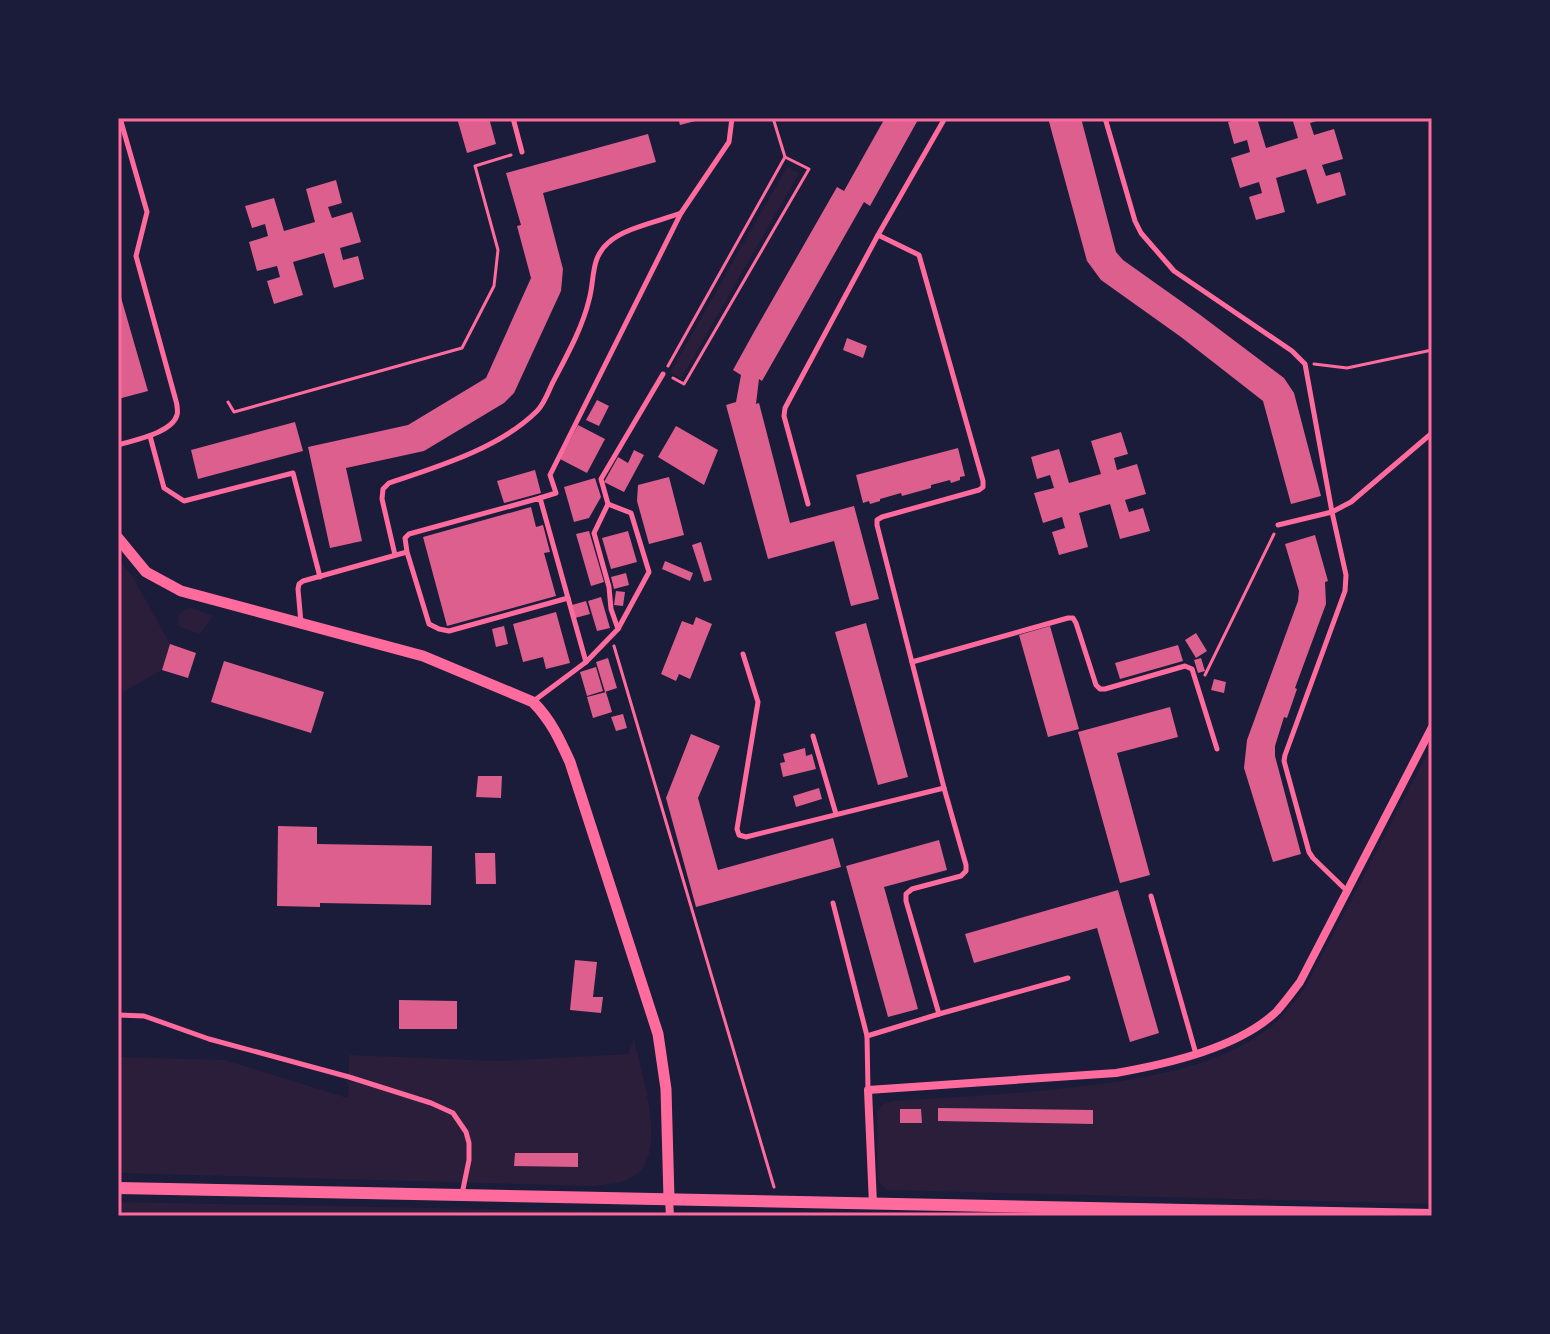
<svg xmlns="http://www.w3.org/2000/svg" width="1550" height="1334" font-family="'IBM Plex Sans',sans-serif">
<rect width="100%" height="100%" fill="#1b1b3a"/>
<g fill="#2a1e3b">
<polygon points="787,167 799,173 681,379 670,373"/>
<polygon points="118,558 134,579 170,644 162,670 123,692 118,684"/>
<path d="M192 608 213 616 200 634 180 627C175 615 180 610 192 608Z"/>
<path d="M1432 745V1204L886 1190 878 1181 877 1112 883 1104 894 1101C958 1097 1021 1094 1084 1086 1141 1079 1205 1069 1255 1038 1277 1025 1291 1006 1306 986Z"/>
<path d="M634 1039C641 1074 673 1162 627 1180 618 1184 605 1184 595 1186L118 1173V1057L225 1060 348 1098 349 1055 499 1061 628 1054Z"/>
<polygon points="118,1202 641,1212 654,1216 118,1216"/>
</g>
<g fill="#dd5f8e">
<polygon points="457,118 489,118 496,144 467,153"/>
<polygon points="678,118 703,118 703,119 680,125"/>
<polygon points="885,118 919,118 870,206 864,202 762,381 759,379 756,404 759,403 790,523 854,506 879,599 851,606 834,541 768,559 726,405 736,402 741,375 733,370 754,332 837,187 844,191"/>
<polygon points="1048,118 1081,118 1116,252 1123,260 1199,314 1284,378 1294,393 1321,496 1291,504 1263,401 1181,337 1101,280 1087,261"/>
<polygon points="1242,118 1257,118 1266,148 1298,138 1292,118 1326,118 1310,123 1314,135 1334,129 1343,159 1322,165 1326,176 1340,172 1346,195 1317,204 1306,169 1276,178 1285,212 1256,220 1249,197 1262,193 1259,182 1240,188 1231,158 1250,152 1247,140 1234,144 1228,122"/>
<polygon points="648,134 656,162 543,193 563,269 561,291 514,393 504,403 424,451 346,468 362,541 330,548 308,447 408,425 486,378 531,278 517,226 521,225 506,173"/>
<polygon points="336,180 342,203 328,207 332,218 352,212 361,242 340,248 343,260 358,256 364,279 334,288 324,253 293,262 303,295 274,304 267,281 280,277 277,266 257,271 249,242 268,236 265,224 252,228 245,206 274,198 284,231 315,222 306,189"/>
<polygon points="118,287 148,391 118,399"/>
<polygon points="847,338 867,346 863,358 843,350"/>
<polygon points="597,400 609,406 599,426 586,420"/>
<polygon points="295,422 303,451 198,479 191,450"/>
<polygon points="578,425 605,439 587,473 560,459"/>
<polygon points="676,426 718,450 704,485 658,457"/>
<polygon points="1121,432 1128,454 1114,458 1117,470 1137,464 1146,494 1125,500 1129,512 1143,508 1150,531 1120,539 1110,504 1079,513 1088,547 1059,555 1052,532 1065,528 1062,517 1043,523 1034,493 1054,488 1050,475 1037,479 1031,457 1059,449 1069,483 1101,474 1091,441"/>
<polygon points="958,448 965,476 960,477 960,480 951,483 950,480 931,485 931,488 902,496 901,493 880,499 880,501 870,504 869,501 863,503 856,475"/>
<polygon points="634,450 644,455 624,492 604,482 618,457 628,463"/>
<polygon points="535,470 541,493 504,503 497,481"/>
<polygon points="669,477 684,535 649,544 637,501 638,485"/>
<polygon points="595,478 601,497 589,518 574,522 564,487"/>
<polygon points="531,507 536,527 543,525 550,552 544,553 556,596 447,626 423,537"/>
<polygon points="589,531 604,582 591,586 576,534"/>
<polygon points="628,531 637,562 611,569 602,538"/>
<polygon points="1315,535 1328,581 1325,582 1326,604 1295,688 1297,689 1287,718 1284,717 1275,746 1275,756 1301,854 1273,862 1244,768 1247,740 1298,601 1299,591 1285,544"/>
<polygon points="701,542 712,580 704,582 692,545"/>
<polygon points="665,561 693,573 690,581 662,569"/>
<polygon points="626,573 629,585 614,589 611,577"/>
<polygon points="616,591 625,592 623,606 614,605"/>
<polygon points="601,597 610,628 597,631 588,601"/>
<polygon points="586,601 590,614 575,618 572,605"/>
<polygon points="556,612 570,663 546,669 543,657 523,662 513,624"/>
<polygon points="696,617 712,624 690,679 679,674 676,681 661,674 682,621 693,625"/>
<polygon points="866,623 908,777 878,785 835,632"/>
<polygon points="504,626 508,644 496,647 492,629"/>
<polygon points="1050,626 1079,729 1048,737 1019,635"/>
<polygon points="1196,633 1207,651 1196,658 1185,640"/>
<polygon points="170,644 196,653 188,678 162,670"/>
<polygon points="1178,645 1183,661 1120,679 1115,663"/>
<polygon points="608,658 617,688 605,692 596,662"/>
<polygon points="1201,658 1205,671 1198,673 1194,660"/>
<polygon points="224,661 324,692 311,733 211,702"/>
<polygon points="596,667 603,691 587,696 580,672"/>
<polygon points="1214,679 1226,682 1224,693 1211,690"/>
<polygon points="606,692 612,712 593,718 587,697"/>
<polygon points="1170,707 1178,737 1117,753 1150,875 1120,883 1078,732"/>
<polygon points="623,714 627,728 616,731 611,717"/>
<polygon points="691,734 720,746 698,798 718,870 833,838 841,867 696,907 666,798"/>
<polygon points="805,748 806,756 812,754 816,769 783,777 780,763 785,762 783,754"/>
<polygon points="478,776 502,776 501,798 476,797"/>
<polygon points="819,788 822,799 796,807 793,796"/>
<polygon points="278,826 317,827 317,844 432,846 431,905 320,903 320,907 277,906"/>
<polygon points="939,840 947,870 884,887 918,1009 888,1017 846,866"/>
<polygon points="475,853 495,853 496,884 476,884"/>
<polygon points="1118,890 1159,1033 1130,1042 1097,928 974,963 965,934"/>
<polygon points="575,960 597,962 593,997 603,997 601,1013 570,1010"/>
<polygon points="399,1000 457,1001 457,1029 399,1029"/>
<polygon points="938,1108 1093,1110 1093,1124 938,1121"/>
<polygon points="900,1109 921,1109 922,1123 900,1123"/>
<polygon points="515,1153 578,1153 578,1167 514,1166"/>
</g>
<g fill="none" stroke-linecap="round" stroke-linejoin="round">
<g stroke="#ff6b9d" stroke-width="3">
<polyline points="1314,364 1347,368 1432,350"/>
<polyline points="668,366 785,157 773,118"/>
<polyline points="673,378 684,384 809,169 785,157"/>
<polyline points="228,402 234,412 462,348 494,286 498,250 475,166 511,155"/>
<polyline points="614,646 774,1187"/>
<polyline points="1205,675 1274,534"/>
</g>
<g stroke="#ff6b9d" stroke-width="5">
<polyline points="513,118 522,152"/>
<polyline points="1105,118 1135,221 1141,233 1174,271 1292,351 1305,364 1332,512 1346,575 1345,591 1285,755 1284,761 1309,852 1313,858 1346,890"/>
<polyline points="150,436 164,488 184,501 293,473 320,577"/>
<path d="M118 445C134 440 172 433 177 415 178 412 177 404 176 401L136 256 147 212 120 118"/>
<polyline points="540,498 556,493 550,475 681,213 729,142 732,118"/>
<polyline points="808,504 784,416 785,408 878,235 945,118"/>
<polyline points="1278,525 1332,512 1351,502 1432,433"/>
<path d="M395 555 382 499 383 489 389 483C437 467 500 448 537 411 544 404 548 393 552 384 566 357 582 329 589 300 595 279 590 259 608 243 624 228 660 221 681 213"/>
<polyline points="301,623 298,589 299,584 303,581 407,552 405,538 409,534 540,498 568,598 449,631 439,629 429,624 407,552"/>
<polyline points="618,629 611,609 609,587 594,533 608,504 601,479 663,374"/>
<polyline points="743,654 758,702 737,829 739,835 746,837 944,788"/>
<polyline points="586,662 618,629 649,572 631,513 608,504"/>
<polyline points="912,662 1068,618 1073,618 1076,623 1096,685 1100,689 1105,689 1185,666 1192,669 1217,749"/>
<polyline points="535,700 586,662 568,598"/>
<polyline points="813,736 836,814"/>
<polyline points="1151,896 1196,1054"/>
<polyline points="833,903 867,1036"/>
<polyline points="939,1014 1068,978"/>
<polyline points="118,1015 144,1016 209,1039 349,1077 431,1103 453,1113 466,1132 469,1143 469,1160 462,1194"/>
<polyline points="868,1090 867,1036 939,1014 906,901 906,894 912,889 961,876 966,871 966,865 944,788 877,525 877,520 882,517 979,490 983,487 983,481 919,255 878,235"/>
</g>
<g stroke="#ff6b9d" stroke-width="8">
<polyline points="669,1199 670,1216"/>
<path d="M873 1204 868 1090 1116 1073C1167 1064 1239 1048 1277 1011 1285 1002 1293 991 1300 982L1432 727"/>
</g>
<path stroke="#ff6b9d" stroke-width="11" d="M118 538 146 572 181 591 423 656 533 702C551 720 560 740 570 762L658 1034 666 1089 669 1199"/>
<polyline stroke="#ff6b9d" stroke-width="12" points="118,1188 1432,1215"/>
</g>
<rect width="1550" height="1334" fill="none" stroke="#1b1b3a" stroke-width="240"/>
<rect x="120" y="120" width="1310" height="1094" fill="none" stroke="#ff6b9d" stroke-width="3"/>
</svg>
